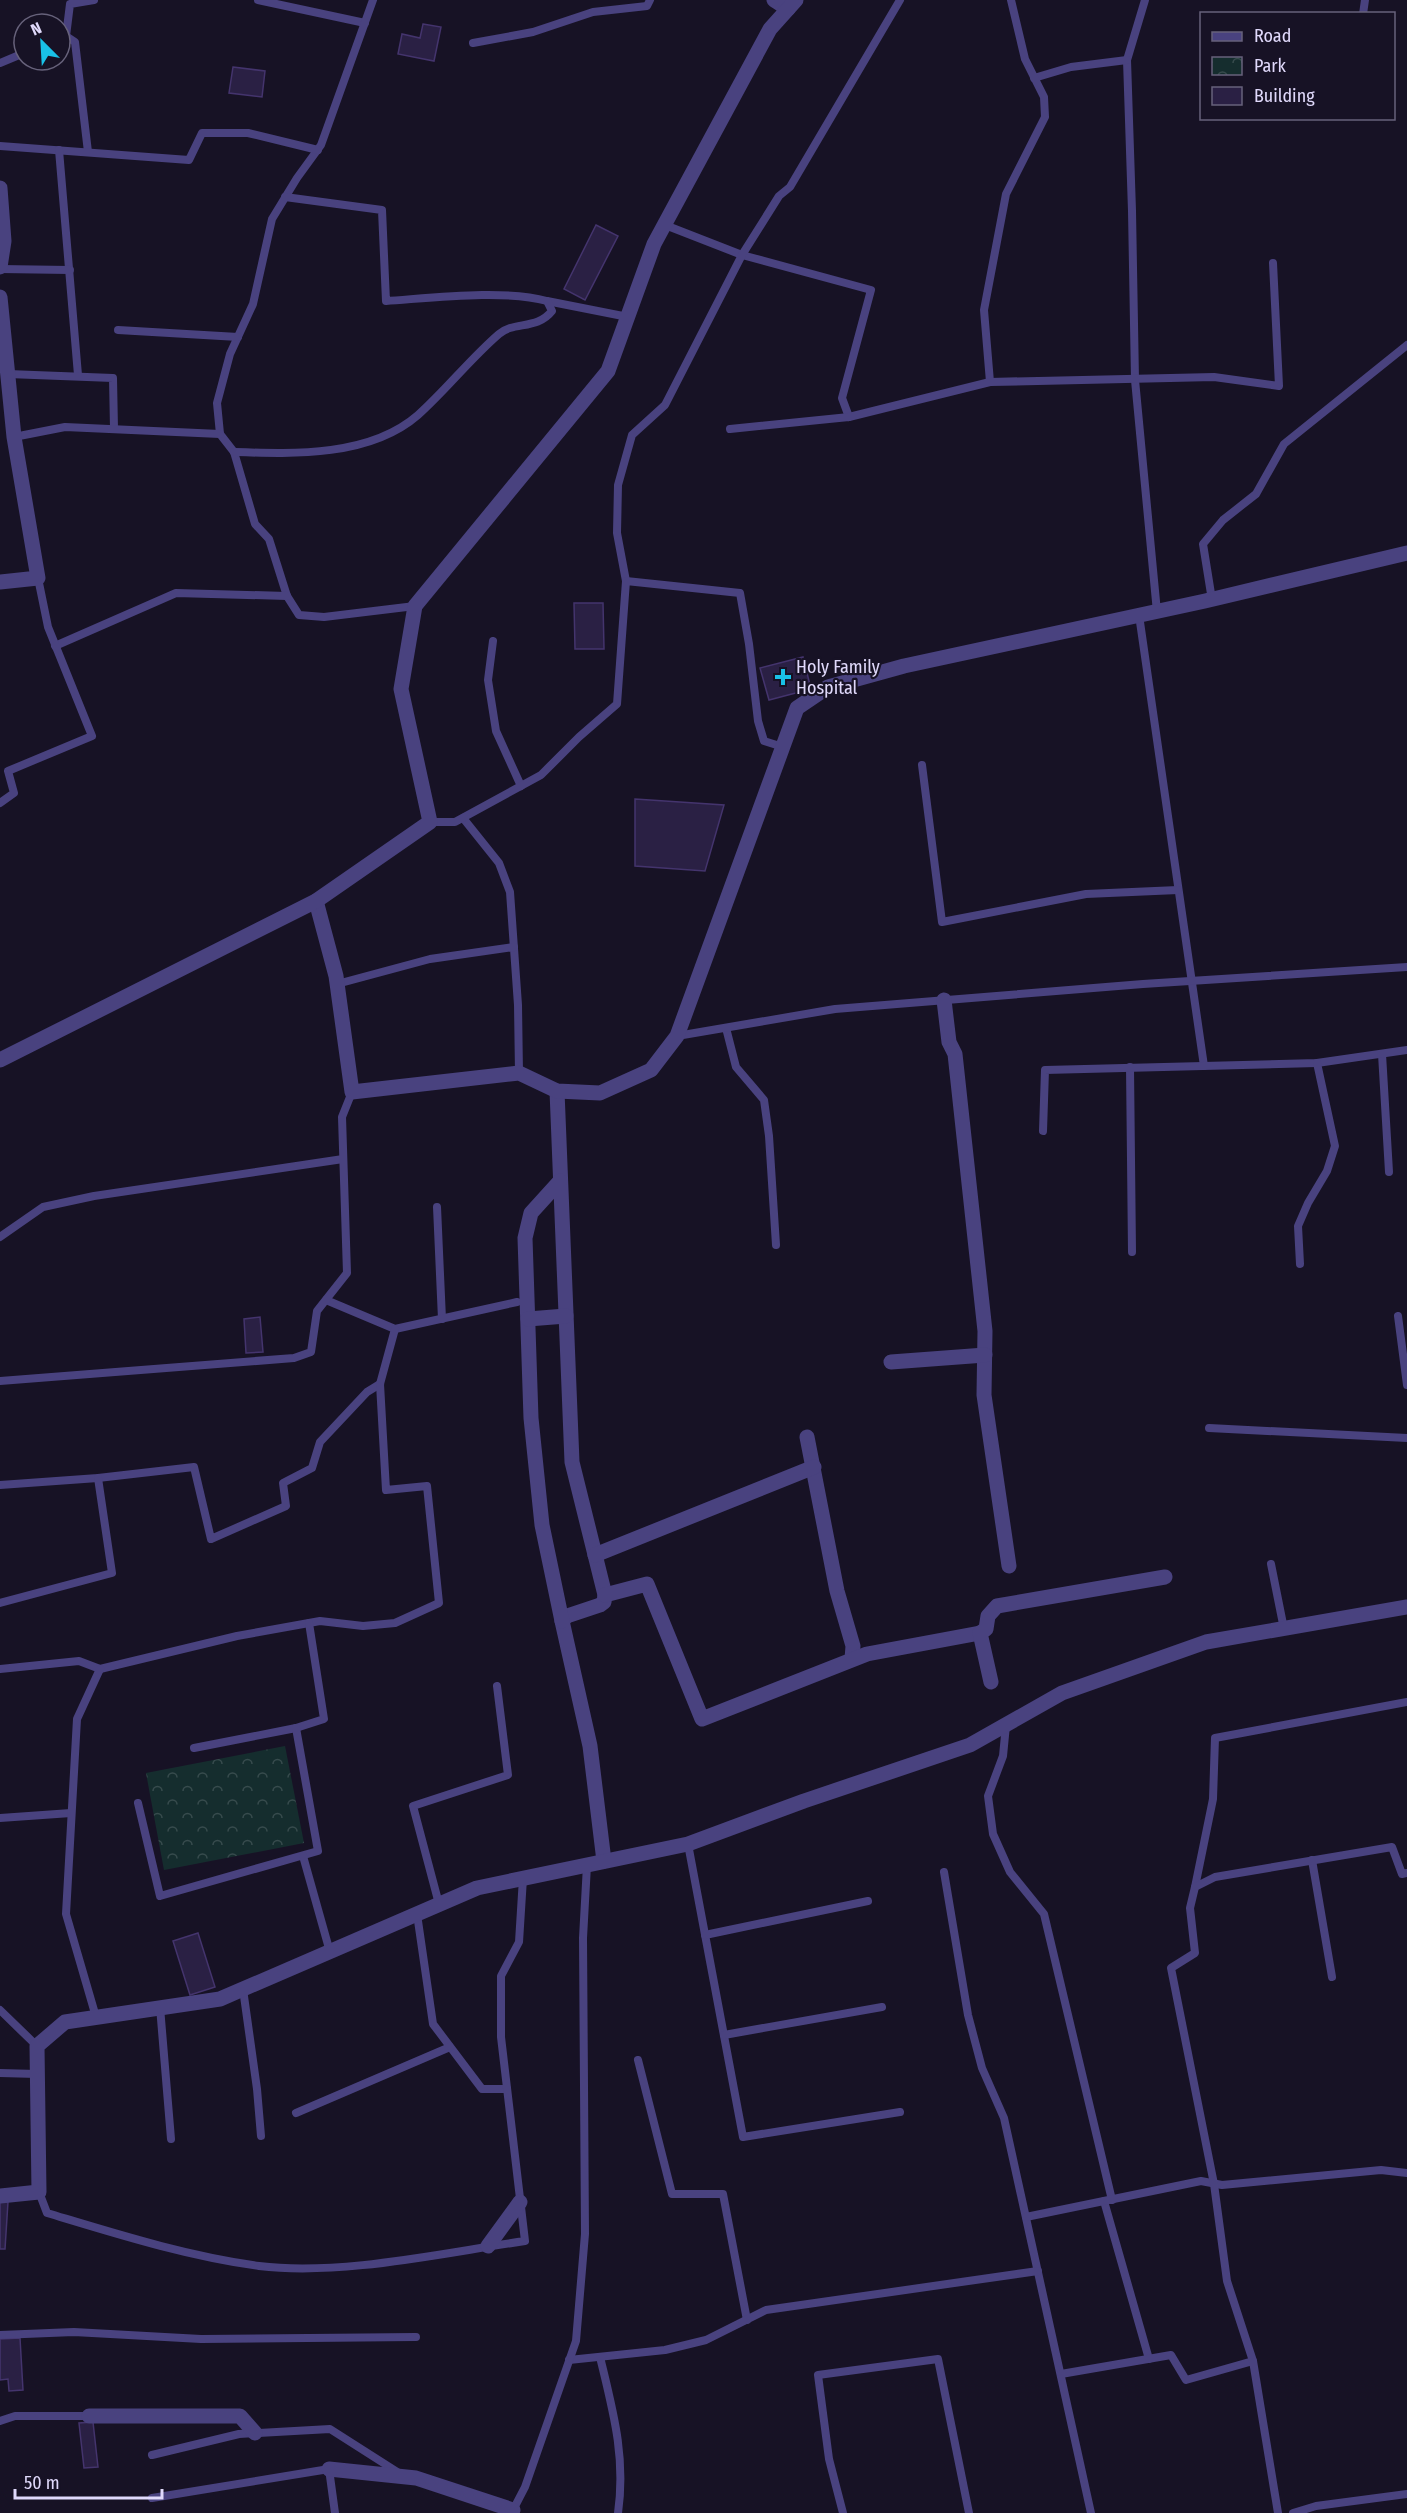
<svg xmlns="http://www.w3.org/2000/svg" width="1407" height="2513" font-family="'Fira Sans Condensed',sans-serif">
<defs>
<pattern id="park-crowns" width="20" height="18" patternUnits="userSpaceOnUse" patternTransform="scale(1.5)"><rect width="20" height="18" fill="#152d2e"/><path d="M2 6a3 3 0 1 1 6 0M12 15a3 3 0 1 1 6 0" fill="none" stroke="#374b4d"/></pattern>
</defs>
<rect width="100%" height="100%" fill="#171225"/>
<polygon fill="url(#park-crowns)" points="285,1746 304,1843 164,1870 146,1773"/>
<g fill="#2a2044" stroke="#44346d" stroke-width="1.5">
<polygon points="423,24 441,27 434,61 398,54 402,34 420,38"/>
<polygon points="233,67 265,71 262,97 229,93"/>
<polygon points="596,225 618,236 585,300 564,289"/>
<polygon points="574,603 603,603 604,649 575,649"/>
<polygon points="803,657 811,689 769,700 760,668"/>
<polygon points="635,799 724,805 705,871 635,866"/>
<polygon points="260,1317 263,1352 246,1353 244,1319"/>
<polygon points="198,1933 215,1987 190,1995 173,1941"/>
<polygon points="0,2202 8,2202 5,2249 0,2249"/>
<polygon points="20,2338 23,2390 9,2391 8,2379 0,2380 0,2339"/>
<polygon points="93,2422 98,2467 84,2468 79,2423"/>
</g>
<g fill="none" stroke-linecap="round" stroke-linejoin="round">
<g stroke="#49427f" stroke-width="8">
<polyline points="258,0 365,23"/>
<polyline points="373,0 321,145 297,178 272,219 253,304 230,354 217,403 220,434 234,452 255,524 269,539 287,596 299,615 324,617 415,606"/>
<polyline points="1145,0 1127,60 1132,211 1135,380 1157,612"/>
<polyline points="1363,14 1365,0"/>
<polyline points="66,36 75,42 88,152"/>
<polyline points="60,38 66,36 70,4 94,0"/>
<polyline points="473,43 533,32 593,12 647,6 650,0"/>
<polyline points="0,63 24,53"/>
<polyline points="1034,78 1071,67 1127,60"/>
<polyline points="0,146 189,160 202,133 248,133 318,150"/>
<polyline points="59,150 78,375"/>
<polyline points="665,225 742,255 871,290 842,398 849,417"/>
<polyline points="0,269 70,270"/>
<polyline points="547,301 628,317"/>
<polyline points="118,330 238,337"/>
<polyline points="8,374 113,378 114,429"/>
<polyline points="990,382 984,310 1006,194 1045,117 1044,97 1025,59 1011,0"/>
<polyline points="730,429 849,417 990,382 1214,377 1279,386 1273,263"/>
<polyline points="14,437 65,427 220,434"/>
<path d="M234 452C293 454 370 457 418 415 446 390 470 359 499 334 514 321 537 330 552 311L547 301C504 289 431 298 386 301L382 210 285 197"/>
<polyline points="626,581 617,533 618,485 632,435 665,405 742,255 779,196 790,187 900,0"/>
<polyline points="1212,600 1203,544 1223,520 1256,494 1284,444 1407,345"/>
<polyline points="1139,615 1204,1066"/>
<polyline points="493,641 488,680 496,731 521,786"/>
<polyline points="55,646 176,593 287,596"/>
<polyline points="922,765 942,922 1086,894 1178,890"/>
<polyline points="0,803 14,793 8,771 92,736 48,627 38,578"/>
<polyline points="463,818 499,863 510,892 518,1005 519,1073"/>
<polyline points="430,822 455,822 541,775 579,737 617,704 626,581 740,593 749,644 758,721 764,741 783,747"/>
<polyline points="337,984 430,959 514,947"/>
<polyline points="726,1028 736,1067 764,1100 769,1136 776,1245"/>
<polyline points="677,1036 835,1009 1143,984 1407,967"/>
<polyline points="1382,1054 1389,1172"/>
<polyline points="1130,1067 1132,1252"/>
<polyline points="1043,1131 1045,1070 1317,1063 1407,1050"/>
<polyline points="437,1207 442,1319"/>
<polyline points="0,1237 43,1207 94,1196 343,1159"/>
<polyline points="1300,1264 1298,1226 1308,1203 1327,1171 1335,1146 1317,1063"/>
<polyline points="326,1300 395,1329 517,1302"/>
<polyline points="1398,1316 1407,1385"/>
<polyline points="0,1381 294,1358 311,1352 317,1311 347,1273 342,1117 352,1092"/>
<polyline points="1209,1428 1407,1438"/>
<polyline points="0,1485 98,1478 194,1467 211,1539 286,1506 283,1483 312,1468 320,1442 367,1392 380,1384"/>
<polyline points="1271,1564 1284,1629"/>
<polyline points="0,1603 112,1573 98,1478"/>
<polyline points="0,1669 79,1661 100,1669 237,1636 320,1621 363,1626 395,1623 439,1603 427,1486 386,1490 380,1384 395,1329"/>
<polyline points="1006,1725 1003,1756 988,1796 993,1834 1010,1872 1044,1914 1112,2200"/>
<polyline points="194,1748 296,1728 324,1719 309,1623"/>
<polyline points="138,1803 160,1896 318,1851 296,1728"/>
<polyline points="0,1818 71,1813"/>
<polyline points="688,1844 743,2137 900,2112"/>
<polyline points="303,1856 330,1952"/>
<polyline points="1312,1860 1332,1977"/>
<polyline points="944,1872 968,2015 982,2068 1004,2118 1091,2513"/>
<polyline points="1195,1887 1213,1799 1215,1738 1407,1702"/>
<polyline points="439,1904 413,1806 508,1775 497,1686"/>
<polyline points="417,1914 433,2024 482,2089 507,2089"/>
<polyline points="705,1935 868,1901"/>
<polyline points="243,1989 257,2089 261,2136"/>
<polyline points="160,2007 171,2139"/>
<polyline points="0,2010 37,2046"/>
<polyline points="96,2017 66,1914 77,1719 100,1669"/>
<polyline points="724,2035 882,2007"/>
<polyline points="638,2060 672,2194 723,2194 747,2320"/>
<polyline points="0,2073 37,2074"/>
<polyline points="296,2113 450,2047"/>
<path d="M39 2192 47 2213C117 2234 186 2256 259 2266 341 2276 442 2253 525 2241L501 2037V1976L519 1942 523 1878"/>
<polyline points="1104,2201 1149,2359"/>
<polyline points="1026,2217 1201,2181 1222,2185 1381,2170 1407,2173"/>
<polyline points="0,2335 74,2332 201,2339 416,2337"/>
<path d="M600 2357C613 2411 626 2457 618 2513"/>
<polyline points="569,2360 665,2350 706,2340 766,2310 1038,2271"/>
<polyline points="1061,2374 1171,2355 1186,2380 1253,2361"/>
<polyline points="0,2421 15,2416 89,2416"/>
<polyline points="152,2455 239,2434 330,2429 399,2473"/>
<polyline points="152,2498 329,2469 335,2513"/>
<polyline points="512,2512 525,2487 576,2341 585,2234 583,1938 587,1865"/>
<polyline points="843,2513 829,2459 818,2375 938,2359 969,2513"/>
<polyline points="1278,2513 1253,2361 1227,2281 1214,2184 1171,1968 1195,1953 1190,1908 1195,1887 1215,1877 1392,1847 1402,1874 1407,1873"/>
<polyline points="1293,2513 1316,2506 1407,2494"/>
</g>
<g stroke="#49427f" stroke-width="15">
<polyline points="774,0 788,9"/>
<polyline points="0,188 4,241 0,267"/>
<polyline points="0,297 14,437 38,578 0,582"/>
<polyline points="944,1000 949,1042 955,1054 985,1331 984,1395 1009,1566"/>
<polyline points="557,1091 572,1462 605,1595 604,1602 600,1605 567,1616 562,1621 590,1746 604,1861"/>
<polyline points="560,1181 531,1213 525,1238 531,1418 542,1525 562,1621"/>
<polyline points="528,1319 566,1316"/>
<polyline points="891,1362 985,1355"/>
<polyline points="807,1437 837,1591 853,1646 852,1659"/>
<polyline points="595,1555 814,1467"/>
<polyline points="605,1595 647,1584 702,1719 867,1654 980,1633"/>
<polyline points="991,1682 980,1633 986,1629 988,1616 997,1606 1165,1577"/>
<polyline points="0,2196 39,2192 37,2046 65,2022 220,1999 477,1888 688,1844 804,1801 970,1745 1062,1693 1206,1642 1407,1607"/>
<polyline points="488,2246 520,2202"/>
<polyline points="89,2416 240,2416 255,2433"/>
<polyline points="329,2469 416,2478 513,2510"/>
</g>
<g stroke="#49427f" stroke-width="15">
<polyline points="316,901 336,976 352,1092 519,1073 557,1091 600,1093 651,1070 677,1036 797,708 828,687 904,666 1205,601 1407,553"/>
<polyline points="0,1060 316,901 430,822 401,689 415,606 608,371 654,244 770,29 796,0"/>
</g>
</g>
<path fill="#19c1e7" stroke="#171225" stroke-width="2" d="M780 668h6v6h6v6h-6v6h-6v-6h-6v-6h6z"/>
<g text-anchor="middle" stroke-width="4.5" stroke-linejoin="round" paint-order="stroke">
<g font-size="18" fill="#e0d9fb" stroke="#171225" text-anchor="start">
<text x="796" y="673">Holy Family<tspan x="796" dy="21">Hospital</tspan></text>
</g>
</g>
<rect x="1200" y="12" width="195" height="108" fill="#171225" stroke="#67627b" stroke-width="1.5"/>
<rect x="1212" y="32" width="30" height="9" fill="#49427f" stroke="#67627b" stroke-width="1.5"/>
<text x="1254" y="42" font-size="18" fill="#e0d9fb">Road</text>
<rect x="1212" y="57" width="30" height="18" fill="url(#park-crowns)" stroke="#67627b" stroke-width="1.5"/>
<text x="1254" y="72" font-size="18" fill="#e0d9fb">Park</text>
<rect x="1212" y="87" width="30" height="18" fill="#2a2044" stroke="#67627b" stroke-width="1.5"/>
<text x="1254" y="102" font-size="18" fill="#e0d9fb">Building</text>
<g transform="translate(42 42) rotate(336)"><circle r="28" fill="#171225" stroke="#67627b" stroke-width="1.5"/>
<path d="M0-4.5L10 22L0 15L-10 22Z" fill="#19c1e7"/>
<text y="-9" font-size="16" font-weight="bold" text-anchor="middle" fill="#e0d9fb">N</text>
</g>
<path d="M15 2489v9h147v-9" fill="none" stroke="#e0d9fb" stroke-width="3"/>
<text x="24" y="2489" font-size="18" fill="#e0d9fb" stroke="#171225" stroke-width="4.5" paint-order="stroke">50 m</text>
</svg>
